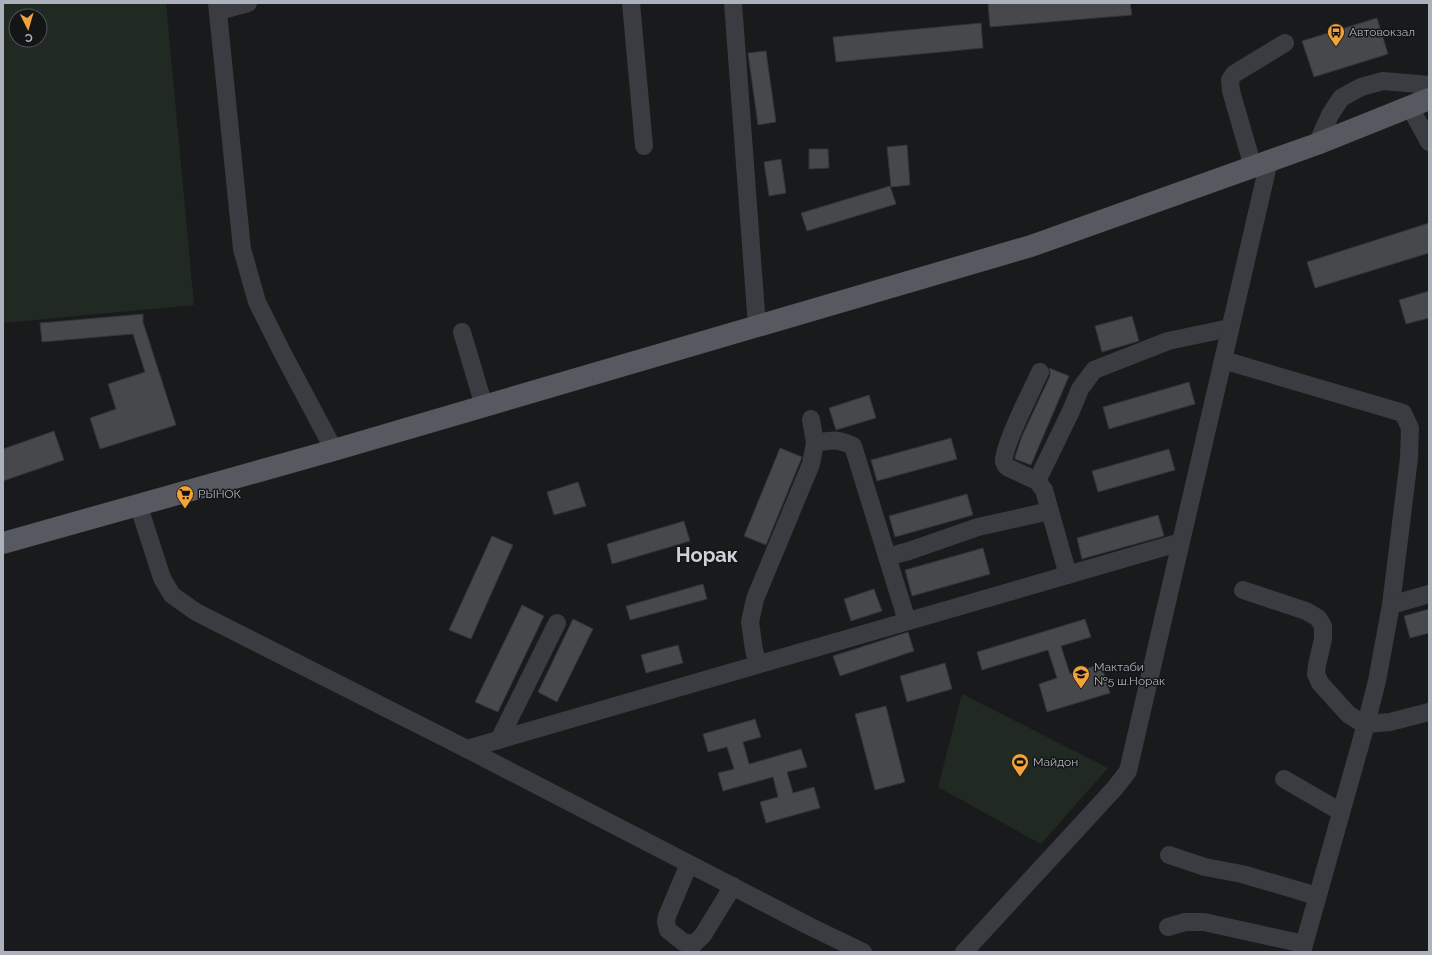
<svg xmlns="http://www.w3.org/2000/svg" width="1432" height="955" font-family="Raleway,sans-serif">
<rect width="100%" height="100%" fill="#191a1c"/>
<g fill="#212a22" fill-rule="evenodd">
<path d="M3 3H166L194 305 3 323ZM16 16H40V40H16Z"/>
<polygon points="962,694 1108,768 1041,844 938,787"/>
</g>
<g fill="#46484c" stroke="#333438">
<polygon points="995,3 1130,3 1132,15 990,27 988,4"/>
<polygon points="1377,18 1388,54 1314,77 1302,41"/>
<polygon points="981,23 983,48 836,62 833,37"/>
<polygon points="766,51 776,122 758,125 748,53"/>
<polygon points="907,145 910,185 891,187 887,147"/>
<polygon points="809,149 828,149 829,168 809,169"/>
<polygon points="781,159 786,193 769,196 764,162"/>
<polygon points="890,186 896,204 807,231 801,213"/>
<polygon points="1429,223 1429,253 1315,288 1307,262"/>
<polygon points="1429,291 1429,318 1406,324 1399,300"/>
<polygon points="143,314 143,322 176,425 100,449 90,418 116,409 108,384 145,372 133,334 42,342 40,323"/>
<polygon points="1132,316 1139,341 1102,352 1095,326"/>
<polygon points="1049,368 1069,376 1031,465 1015,459 1015,457 1022,436 1050,376 1050,371"/>
<polygon points="1189,382 1195,404 1109,429 1103,407"/>
<polygon points="869,395 876,418 836,430 829,408"/>
<polygon points="54,431 64,460 3,481 3,449"/>
<polygon points="951,438 957,459 877,481 871,460"/>
<polygon points="780,448 802,457 766,545 744,536"/>
<polygon points="1169,449 1175,470 1098,492 1092,471"/>
<polygon points="578,482 586,506 554,515 547,492"/>
<polygon points="967,494 973,515 895,537 889,516"/>
<polygon points="1158,515 1164,536 1082,559 1077,538"/>
<polygon points="684,521 690,541 612,564 607,544"/>
<polygon points="492,536 513,545 471,639 449,630"/>
<polygon points="983,548 990,574 912,596 905,570"/>
<polygon points="703,584 707,599 630,620 626,606"/>
<polygon points="874,589 882,611 851,621 844,599"/>
<polygon points="522,605 544,616 498,712 475,702"/>
<polygon points="1429,609 1429,633 1410,638 1404,616"/>
<polygon points="573,619 593,629 557,702 538,692"/>
<polygon points="1085,619 1091,637 1061,646 1070,674 1101,664 1110,693 1047,712 1039,684 1057,678 1048,650 982,670 977,652"/>
<polygon points="908,632 914,651 840,676 833,656"/>
<polygon points="678,645 683,663 646,673 641,655"/>
<polygon points="945,663 952,689 907,702 900,676"/>
<polygon points="886,706 905,782 875,790 855,714"/>
<polygon points="755,719 761,737 743,742 749,764 801,749 807,767 787,772 793,793 814,787 820,808 766,823 760,802 778,797 773,777 723,791 718,773 734,769 727,747 708,752 703,734"/>
</g>
<g fill="none" stroke-linecap="round" stroke-linejoin="round">
<g stroke="#3a3c41" stroke-width="18">
<polyline points="217,3 242,249 257,302 282,352 334,450"/>
<polyline points="631,3 644,146"/>
<polyline points="733,3 757,326"/>
<polyline points="219,11 248,3"/>
<polyline points="1410,107 1429,142"/>
<polyline points="1317,144 1330,115 1341,98 1361,87 1383,81 1429,85"/>
<polyline points="1253,167 1231,91 1230,80 1234,74 1285,43"/>
<polyline points="462,332 484,406"/>
<polyline points="1223,360 1403,413 1410,428 1409,458 1391,605 1377,681 1366,724 1302,952"/>
<path d="M1040 372C1033 388 1002 448 1004 462 1004 462 1006 467 1007 467L1037 481 1044 490 1068 575"/>
<path d="M815 443C832 440 836 438 853 446L907 621"/>
<polyline points="1037,481 1071,411 1080,389 1094,370 1168,341 1230,328"/>
<polyline points="138,504 162,578 172,595 196,612 467,749 809,926 863,952"/>
<polyline points="887,557 909,551 978,527 1050,511"/>
<polyline points="1243,590 1306,611 1318,618 1323,626 1323,639 1317,665 1316,674 1320,683 1348,714 1357,720 1366,724 1390,722 1429,712"/>
<polyline points="1391,605 1429,594"/>
<polyline points="758,664 754,650 750,622 755,599 811,464 815,443 811,419"/>
<polyline points="499,740 557,623"/>
<polyline points="467,749 1181,542"/>
<polyline points="1284,779 1341,812"/>
<polyline points="1169,855 1205,867 1242,874 1317,896"/>
<polyline points="689,864 667,916 666,922 668,930 683,942 694,944 703,935 733,886"/>
<polyline points="1168,927 1185,922 1204,922 1304,944"/>
<polyline points="964,952 1115,788 1128,771 1269,161"/>
</g>
<polyline stroke="#565960" stroke-width="22" points="3,543 334,450 1031,246 1317,144 1429,99"/>
</g>
<defs>
<g id="bus-pin" transform="scale(0.9)"><path d="M0 17L-7.5 6A9.5 9.5 0 1 1 7.5 6Z" fill="#f4a339" stroke="#141517"/><path d="M-5-6H5V4H4V6H2V4H-2V6H-4V4H-5ZM-3.5-4V0h7V-4ZM-3.5 1.2v1.5H-2V1.2ZM2 1.2v1.5H3.5V1.2Z" fill="#111"/></g>
<g id="supermarket-pin" transform="scale(0.9)"><path d="M0 17L-7.5 6A9.5 9.5 0 1 1 7.5 6Z" fill="#f4a339" stroke="#141517"/><path d="M-6-5.5h2.5l.6 2H6L4.5 2H-2.5L-4.4-4H-6ZM-1.5 3.2a1.3 1.3 0 1 0 .1 0ZM3 3.2a1.3 1.3 0 1 0 .1 0Z" fill="#111"/></g>
<g id="school-pin" transform="scale(0.9)"><path d="M0 17L-7.5 6A9.5 9.5 0 1 1 7.5 6Z" fill="#f4a339" stroke="#141517"/><path d="M0-5L7-2L0 1L-7-2ZM-4 1L0 2.5L4 1V4Q0 6-4 4Z" fill="#111"/></g>
<g id="stadium-pin" transform="scale(0.9)"><path d="M0 17L-7.5 6A9.5 9.5 0 1 1 7.5 6Z" fill="#f4a339" stroke="#141517"/><path d="M0-5a6.5 5 0 1 0 0 10a6.5 5 0 1 0 0-10ZM-3.5-1.8h7v3.6h-7Z" fill="#111"/></g>
</defs>
<g fill-rule="evenodd">
<use href="#bus-pin" x="1336" y="32"/>
<use href="#supermarket-pin" x="185" y="494"/>
<use href="#school-pin" x="1081" y="674"/>
<use href="#stadium-pin" x="1020" y="762"/>
</g>
<g text-anchor="middle" stroke-width="3" stroke-linejoin="round" paint-order="stroke">
<g font-size="12" fill="#acb2bb" stroke="#141517" text-anchor="start">
<text x="1349" y="36">Автовокзал</text>
<text x="198" y="498">РЫНОК</text>
<text x="1094" y="671">Мактаби<tspan x="1094" dy="14">№5 ш.Норак</tspan></text>
<text x="1033" y="766">Майдон</text>
</g>
<g font-size="20" font-weight="bold" fill="#cdd1d7" stroke="#141517">
<text x="707" y="562">Норак</text>
</g>
</g>
<rect width="1432" height="955" fill="none" stroke="#acb2bb" stroke-width="8"/>
<g transform="translate(28 28) rotate(175)"><circle r="19" fill="#141517" stroke="#515459"/>
<path d="M0-3L7 15L0 10L-7 15Z" fill="#f4a339"/>
<text y="-6" font-size="11" font-weight="bold" text-anchor="middle" fill="#acb2bb">С</text>
</g>
</svg>
